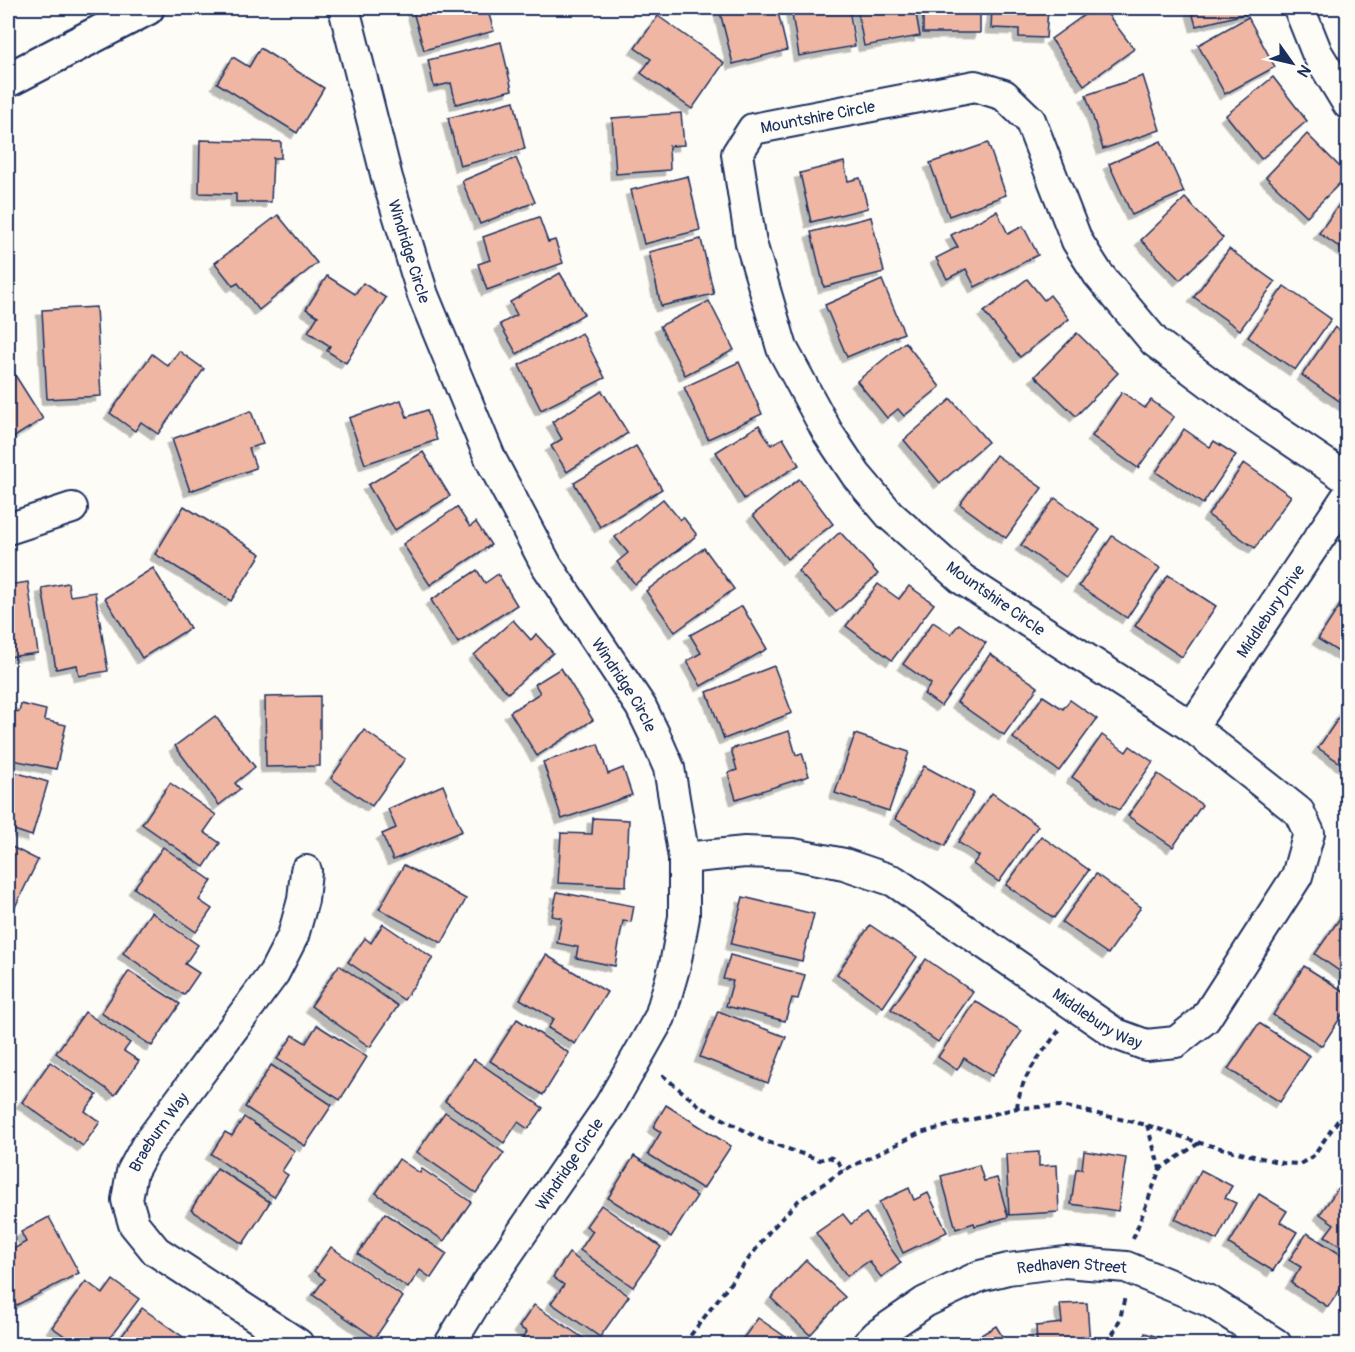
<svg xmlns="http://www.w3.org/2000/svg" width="1355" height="1352" font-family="Pangolin,sans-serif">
<defs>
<filter id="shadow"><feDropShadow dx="-5.5" dy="5.5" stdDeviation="0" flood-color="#0004"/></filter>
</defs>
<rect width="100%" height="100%" fill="#fdfcf7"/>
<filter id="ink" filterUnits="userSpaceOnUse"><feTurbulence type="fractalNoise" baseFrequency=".0167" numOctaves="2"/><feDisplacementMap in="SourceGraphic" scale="12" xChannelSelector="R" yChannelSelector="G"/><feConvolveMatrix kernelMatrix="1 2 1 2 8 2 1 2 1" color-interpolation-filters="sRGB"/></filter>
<g filter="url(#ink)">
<g fill="#eeb6a3" stroke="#1b2f5e" stroke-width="1.5" filter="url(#shadow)">
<polygon points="412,8 487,8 494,31 424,50"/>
<polygon points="719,8 777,8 787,50 733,64"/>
<polygon points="791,8 849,8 855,46 799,56"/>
<polygon points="857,8 915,8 920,36 864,46"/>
<rect x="923" y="8" width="57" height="25"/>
<polygon points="992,8 1048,8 1046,38 1019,37 1019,29 991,28"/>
<polygon points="1094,8 1103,8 1134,49 1084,85 1051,39"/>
<polygon points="1191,8 1252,8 1253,12 1196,26"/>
<polygon points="658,16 724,63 692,109 641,73 651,59 635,48"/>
<polygon points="1248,17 1275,67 1225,94 1198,45"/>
<polygon points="501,42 512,90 456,104 451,83 434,87 428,60"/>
<polygon points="260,48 324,88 297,133 217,83 233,57 249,67"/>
<polygon points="1143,76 1160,130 1103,149 1086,95"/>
<polygon points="1273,77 1307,121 1261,159 1226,115"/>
<polygon points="514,101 525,149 460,166 448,118"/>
<polygon points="681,113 684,145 669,146 670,170 616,174 612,118"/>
<polygon points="1307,134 1348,175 1307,216 1266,177"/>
<polygon points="200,140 281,142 281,158 273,158 271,202 236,202 236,194 199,193"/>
<polygon points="1161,141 1184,192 1132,215 1109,164"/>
<polygon points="988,143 1006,195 949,216 930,163"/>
<polygon points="516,158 535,202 480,224 462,181"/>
<polygon points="844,162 848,181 860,178 868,208 811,222 800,173"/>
<polygon points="688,176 700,230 644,244 631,190"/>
<polygon points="1348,192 1348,253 1319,233"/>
<polygon points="1185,198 1223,238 1180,280 1141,240"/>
<polygon points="997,211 1008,234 1023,226 1038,255 975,287 966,269 947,279 936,258 958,247 951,235"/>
<polygon points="278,215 317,263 259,310 238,283 233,286 215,263"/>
<polygon points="539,217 548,242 555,240 563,263 487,290 478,264 490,260 483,237"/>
<polygon points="871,217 884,272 824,287 811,232"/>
<polygon points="701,239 714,294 661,306 649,252"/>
<polygon points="1229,249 1275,282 1240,330 1194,297"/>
<polygon points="560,273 584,314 517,354 500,324 517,315 510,302"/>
<polygon points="327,276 355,294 363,283 386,298 346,363 327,351 330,346 308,332 318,316 306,309"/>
<polygon points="1027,279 1044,300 1050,295 1069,319 1020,357 984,312"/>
<polygon points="882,280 904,333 847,357 825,305"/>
<polygon points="1284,286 1331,319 1295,370 1248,337"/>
<polygon points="709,301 734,350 685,375 660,326"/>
<polygon points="96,307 101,396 47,399 42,310"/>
<polygon points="1335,327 1348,336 1348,407 1302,375"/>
<polygon points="582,333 605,378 541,410 519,365"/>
<polygon points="1077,333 1118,373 1076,416 1035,376"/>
<polygon points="905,342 940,387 904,416 898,409 887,418 857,381"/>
<polygon points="179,351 204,369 158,434 141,422 135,431 110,413 152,354 168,366"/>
<polygon points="739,362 762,414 708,439 684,387"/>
<polygon points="8,364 43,419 8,441"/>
<polygon points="602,391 628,433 567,472 551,446 562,439 552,422"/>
<polygon points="1122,392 1145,408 1151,400 1174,417 1138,468 1092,436"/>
<polygon points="951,399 988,442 940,483 904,440"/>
<polygon points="401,400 407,417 427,410 437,440 365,464 349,418"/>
<polygon points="251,411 263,444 249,448 256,468 190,491 172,439"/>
<polygon points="759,425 771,445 783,438 799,465 744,499 716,452"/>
<polygon points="1184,429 1210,447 1214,441 1236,455 1203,504 1156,472"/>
<polygon points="636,446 662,489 600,527 574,483"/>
<polygon points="423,452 450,496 395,530 368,485"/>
<polygon points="996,455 1042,488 1006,538 960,504"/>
<polygon points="1244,463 1291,496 1255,548 1208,515"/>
<polygon points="799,479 833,524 787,559 753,515"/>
<polygon points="1055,498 1100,530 1066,577 1021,545"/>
<polygon points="663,499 680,520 683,517 697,535 635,584 617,562 628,553 615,537"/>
<polygon points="184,506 261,554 231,601 155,554"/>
<polygon points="457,507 470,527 476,522 491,545 430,585 403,544"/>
<polygon points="840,532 878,574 836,612 798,571"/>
<polygon points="1112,536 1160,568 1127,618 1079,586"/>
<polygon points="704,548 734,589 675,632 646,591"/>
<polygon points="153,568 190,628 142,658 105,598"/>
<polygon points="477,570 485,583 498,574 517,605 458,643 431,600"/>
<polygon points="1168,575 1216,606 1182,657 1135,626"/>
<polygon points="28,582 38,653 8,657 8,585"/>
<polygon points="68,583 70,596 95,592 108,671 79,676 77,665 56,669 42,588"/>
<polygon points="878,584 899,599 909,586 934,604 892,660 846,626"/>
<polygon points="1348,593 1348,658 1318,639"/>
<polygon points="742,606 767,649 701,686 687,661 701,653 690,635"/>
<polygon points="513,620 531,640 536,634 553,653 508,693 474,655"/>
<polygon points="933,622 951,634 959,624 986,643 941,706 924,694 931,684 903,664"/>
<polygon points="990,654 1038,687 1004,735 957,702"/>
<polygon points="774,666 792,713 724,739 707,692"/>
<polygon points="561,668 593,720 537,756 510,712 540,693 535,684"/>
<polygon points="320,696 320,766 266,767 265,697"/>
<polygon points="1043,696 1063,709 1070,700 1097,719 1059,771 1013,738"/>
<polygon points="21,704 46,710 44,720 66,725 56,769 8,759 8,710 19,712"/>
<polygon points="1348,704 1348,768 1318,748"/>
<polygon points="215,716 255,767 235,783 240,789 219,805 175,746"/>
<polygon points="364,730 405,759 372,806 331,778"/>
<polygon points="789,731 796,755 802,753 809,776 736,799 728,773 737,770 731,749"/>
<polygon points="855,734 909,752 889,811 835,793"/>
<polygon points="1102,735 1126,752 1130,746 1153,762 1119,810 1072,777"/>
<polygon points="598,744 608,774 623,768 632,795 562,819 543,762"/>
<polygon points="924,766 974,793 945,846 895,819"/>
<polygon points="8,770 48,782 32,836 8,828"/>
<polygon points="1158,774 1202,805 1173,847 1128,816"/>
<polygon points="170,783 216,815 204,832 220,843 204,867 142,824"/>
<polygon points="443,785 462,831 393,860 382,834 396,828 388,809"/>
<polygon points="992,793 1038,826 999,882 973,864 979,856 958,842"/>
<polygon points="593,818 629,820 626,886 558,883 561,833 592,834"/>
<polygon points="1041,836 1089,870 1054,918 1006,885"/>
<polygon points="8,845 38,860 14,909 8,906"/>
<polygon points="163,847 212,881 199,900 212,909 196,932 134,888"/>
<polygon points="404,865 466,899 442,943 379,909"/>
<polygon points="1096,874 1141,907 1108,954 1062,922"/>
<polygon points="557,892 634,906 631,922 623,921 615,966 576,958 578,947 557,943 562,918 552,916"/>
<polygon points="743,897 814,914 802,961 731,944"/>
<polygon points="1347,908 1348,909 1348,977 1315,954"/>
<polygon points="151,912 198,945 185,964 199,973 184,995 123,953"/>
<polygon points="383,924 433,958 404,1000 348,962 365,938 371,943"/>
<polygon points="870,925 917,957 883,1007 837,974"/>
<polygon points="546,955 607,992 575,1044 548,1028 554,1019 520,999"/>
<polygon points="730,955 805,975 798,999 792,998 785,1021 726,1006 733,981 723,979"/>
<polygon points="926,959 973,992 938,1042 891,1009"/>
<polygon points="339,965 398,1006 370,1047 311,1006"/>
<polygon points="1304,966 1348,994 1348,1006 1322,1046 1273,1015"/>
<polygon points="129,971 180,1004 152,1046 101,1013"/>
<polygon points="975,1001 1022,1031 992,1076 964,1058 957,1070 938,1057"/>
<polygon points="718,1011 786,1037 768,1083 700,1057"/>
<polygon points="85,1012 130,1043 124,1051 139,1061 115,1095 56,1053"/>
<polygon points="517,1019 569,1053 543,1095 490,1061"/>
<polygon points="1259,1023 1310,1056 1280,1102 1228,1069"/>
<polygon points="317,1025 367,1057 340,1100 277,1059 293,1035 306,1043"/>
<polygon points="474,1059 543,1108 528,1129 518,1122 504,1143 445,1101"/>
<polygon points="50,1062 97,1095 85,1111 100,1122 83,1146 22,1102"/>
<polygon points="271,1065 332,1105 305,1146 245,1107"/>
<polygon points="666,1105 731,1146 703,1189 648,1154 661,1132 653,1127"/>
<polygon points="445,1112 504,1153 476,1193 417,1152"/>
<polygon points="244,1117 295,1151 282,1171 288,1175 274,1197 211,1154 225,1132 232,1136"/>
<polygon points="1084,1151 1126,1158 1118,1211 1071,1204 1076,1169 1082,1169"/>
<polygon points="1039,1152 1039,1166 1057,1165 1059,1212 1009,1215 1006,1154"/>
<polygon points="634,1156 697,1196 671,1237 608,1198"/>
<polygon points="399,1159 420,1173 422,1169 471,1202 444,1241 376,1193"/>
<polygon points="979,1165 984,1181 997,1178 1008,1217 975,1226 974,1223 956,1229 941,1176"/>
<polygon points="217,1168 270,1202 243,1244 191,1210"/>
<polygon points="1201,1170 1232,1186 1225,1198 1236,1203 1217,1240 1175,1219"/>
<polygon points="1341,1184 1348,1189 1348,1251 1325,1236 1334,1224 1320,1214"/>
<polygon points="909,1188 914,1200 928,1193 947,1232 903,1253 879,1202"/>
<polygon points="1259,1194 1287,1211 1280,1222 1297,1232 1273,1271 1229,1244"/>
<polygon points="601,1205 661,1247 633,1287 580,1250 593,1231 586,1226"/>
<polygon points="385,1213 447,1254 431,1278 420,1270 408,1288 358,1254"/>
<polygon points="866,1213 901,1263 881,1277 869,1261 847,1276 816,1233 843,1214 851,1224"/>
<polygon points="49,1217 79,1273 15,1306 8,1290 8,1252 26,1242 21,1232"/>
<polygon points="1307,1233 1348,1259 1348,1278 1328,1307 1291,1283 1301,1267 1289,1260"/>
<polygon points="331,1247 403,1297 375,1338 313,1295 325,1279 314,1271"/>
<polygon points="569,1253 629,1296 600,1337 551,1303 564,1285 553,1277"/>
<polygon points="806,1260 845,1297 810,1335 771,1298"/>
<polygon points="113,1280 139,1299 105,1344 76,1344 52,1327 86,1281 103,1294"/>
<polygon points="1087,1303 1090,1344 1037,1344 1036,1326 1062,1323 1060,1304"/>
<polygon points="534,1305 592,1344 518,1344 527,1332 519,1327"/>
<polygon points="142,1308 183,1337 177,1344 116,1344"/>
<polygon points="758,1318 796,1344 739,1344"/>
<polygon points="996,1326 1007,1344 966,1344"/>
<polygon points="1145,1333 1181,1344 1141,1344"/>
</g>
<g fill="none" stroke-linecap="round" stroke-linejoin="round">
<g stroke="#1b2f5e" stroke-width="34">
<g id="street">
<path id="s1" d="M344 8 387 178 423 295 491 460 547 566 641 707 655 736 669 768 684 858V917L675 965 660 1017 610 1105 486 1285 450 1344"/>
<polyline points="1299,8 1317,53 1348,104"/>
<polyline points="8,529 72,508"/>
<path id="s2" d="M1192 727 1348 495"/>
<path id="s3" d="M684 858 745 852 793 854 844 864 894 881 1116 1034 1146 1045 1176 1042 1205 1019 1297 876 1309 833 1299 812 1192 727 962 579 890 515 856 475 828 433 782 348 751 243 737 154 753 129 975 86 1004 95 1030 120 1077 241 1098 274 1155 342 1246 410 1348 479"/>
<path id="s4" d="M298 1344 156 1251 134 1224 127 1200 132 1172 146 1146 274 973 293 936 303 900 306 871"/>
<path id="s5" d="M868 1344 877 1335 925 1302 980 1276 1008 1269 1065 1262 1126 1267 1209 1301 1276 1344"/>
</g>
</g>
<g stroke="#1b2f5e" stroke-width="38">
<polyline id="secondary" points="8,80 147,8"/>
</g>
<g stroke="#1b2f5e" stroke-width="4" stroke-dasharray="6 4.5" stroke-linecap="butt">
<path d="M662 1075 701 1107 762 1140 820 1160C832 1154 837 1160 844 1170"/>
<path d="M1017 1108C1020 1076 1042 1054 1060 1029"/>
<polyline points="1147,1125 1160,1169"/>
<polyline points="1133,1239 1160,1169 1199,1143"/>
<polyline points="684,1344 769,1232 798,1201 844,1170 920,1133 1017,1108 1062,1106 1147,1125 1200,1143 1282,1163 1300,1164 1313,1156 1348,1106"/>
<polyline points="1108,1344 1120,1319 1125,1296"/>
</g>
<use href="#street" stroke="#fdfcf7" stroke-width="30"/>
<use href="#secondary" stroke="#fdfcf7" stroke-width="33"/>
</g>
</g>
<g text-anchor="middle" stroke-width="4.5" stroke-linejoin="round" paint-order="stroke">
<g font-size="16" fill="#1b2f5e" stroke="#fdfcf7">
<text dy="6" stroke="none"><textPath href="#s3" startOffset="1822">Mountshire Circle</textPath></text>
<text dy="6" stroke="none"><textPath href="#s1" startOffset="252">Windridge Circle</textPath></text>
<text transform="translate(996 598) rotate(35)" y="6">Mountshire Circle</text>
<text dy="6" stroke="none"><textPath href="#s2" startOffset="140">Middlebury Drive</textPath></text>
<text dy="6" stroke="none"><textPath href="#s1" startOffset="738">Windridge Circle</textPath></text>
<text dy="6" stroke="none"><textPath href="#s3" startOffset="460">Middlebury Way</textPath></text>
<text dy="6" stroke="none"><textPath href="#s4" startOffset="306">Braeburn Way</textPath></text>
<text transform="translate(569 1164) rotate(-56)" y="6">Windridge Circle</text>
<text dy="6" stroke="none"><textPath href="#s5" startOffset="225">Redhaven Street</textPath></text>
</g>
</g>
<rect width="1355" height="1352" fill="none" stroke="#fdfcf7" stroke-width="30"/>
<rect x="15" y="15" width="1325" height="1322" fill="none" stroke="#1b2f5e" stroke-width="2" filter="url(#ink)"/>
<g transform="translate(1292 63) rotate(124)" stroke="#fdfcf7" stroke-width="4.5" paint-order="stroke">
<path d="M0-4.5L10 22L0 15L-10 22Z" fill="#1b2f5e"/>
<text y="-9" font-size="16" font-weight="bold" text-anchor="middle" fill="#1b2f5e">N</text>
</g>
</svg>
